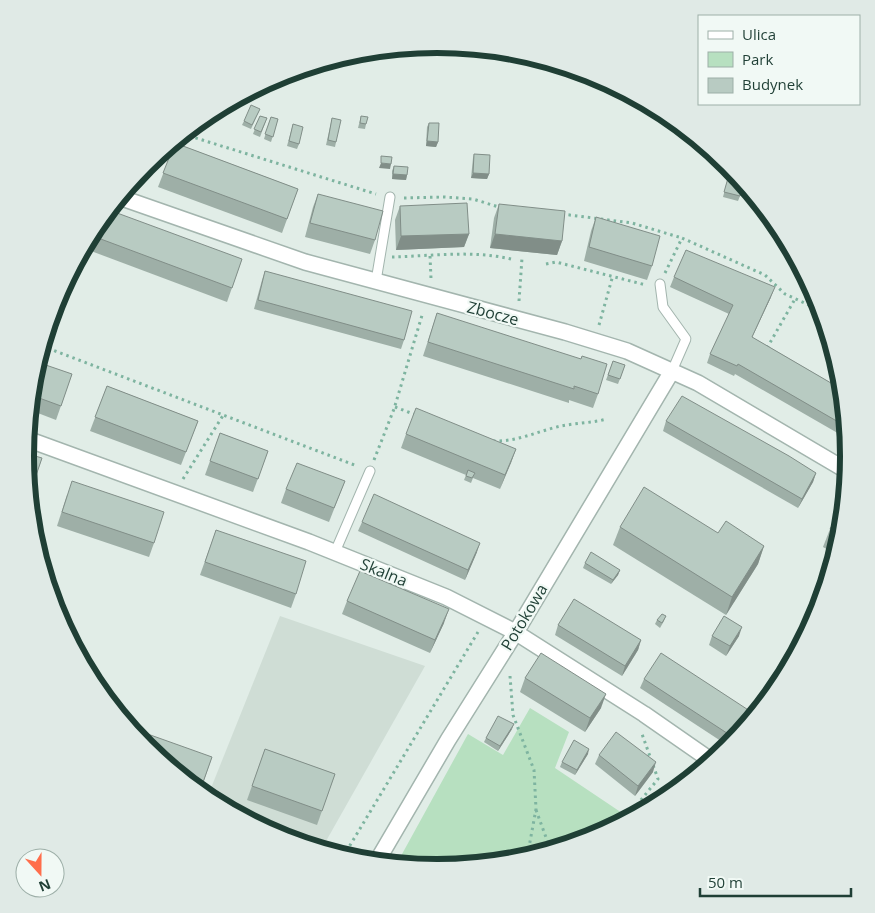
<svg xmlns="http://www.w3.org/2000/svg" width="875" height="913" font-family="'Open Sans',sans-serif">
<rect width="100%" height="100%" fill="#e1ede7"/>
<polygon fill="#cfddd5" points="280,616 425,666 321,850 279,837 207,798"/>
<polygon fill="#b7e0c0" points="530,708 569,732 555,768 631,819 595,838 518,861 437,869 396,865 468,734 503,755"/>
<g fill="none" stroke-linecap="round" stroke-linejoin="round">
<g stroke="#a3b5ae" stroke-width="11">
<g id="lane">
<polyline points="376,281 390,197"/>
<polyline points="660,284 663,307 686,339 672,371"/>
<polyline points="335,552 370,471"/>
</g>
</g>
<g stroke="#a3b5ae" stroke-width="18">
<g id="street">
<polyline points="119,197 305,262 565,332 627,351 698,383 849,472"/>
<polyline points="27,439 309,542 446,597 515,632 644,714 713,762"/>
<polyline points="376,863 448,740 519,627 672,371"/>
</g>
</g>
<g stroke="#7eb4a0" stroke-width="3" stroke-dasharray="2.5 4" stroke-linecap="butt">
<polyline points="183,134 376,194"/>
<polyline points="404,198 444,197 473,199 502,208"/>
<polyline points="562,214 632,223 682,238"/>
<polyline points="430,256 431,279"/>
<path d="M392 257C431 256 473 250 511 259"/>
<polyline points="546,264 556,262 646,285"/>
<polyline points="665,273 682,238 765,275 785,294 822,311"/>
<polyline points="519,301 522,258"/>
<polyline points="599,325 613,275"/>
<polyline points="42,346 357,466"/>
<polyline points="767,348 795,299"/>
<polyline points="395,407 416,415"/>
<path d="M493 441C517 442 538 431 561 426 576 423 592 423 607 419"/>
<polyline points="374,460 394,409 423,312"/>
<polyline points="183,479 224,414"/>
<polyline points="510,676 513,715 534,770 536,809 527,858"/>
<polyline points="536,810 551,851"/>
<polyline points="343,857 478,632"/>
<polyline points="527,858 550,849 586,839 632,811 658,779 642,734"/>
</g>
<use href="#lane" stroke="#fff" stroke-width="9"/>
<use href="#street" stroke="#fff" stroke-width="15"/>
</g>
<g fill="#9eafa7">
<polygon points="260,109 251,129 242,125 244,121"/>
<polygon points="260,116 267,118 260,137 253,134"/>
<polygon points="361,116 366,124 365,129 358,128"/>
<polygon points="271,117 278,119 271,142 264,139"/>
<polygon points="332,118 336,142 335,147 326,145"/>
<polygon points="429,123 438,142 436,147 426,146 427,127"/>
<polygon points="293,124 299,144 297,149 287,146"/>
<polygon points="175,143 298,189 282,233 158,187"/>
<polygon points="474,154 489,174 487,179 471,178 473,158"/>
<polygon points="394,166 407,175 406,180 392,179 392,171"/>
<polygon points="728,178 740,196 738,201 723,197"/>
<polygon points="318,194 375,240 370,254 305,237 313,207"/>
<polygon points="499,204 562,241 557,255 490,248 494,218"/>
<polygon points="400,206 469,234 464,247 396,250 395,220"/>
<polygon points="596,217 652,266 647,280 584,261 591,231"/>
<polygon points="95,227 242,259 227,302 83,248"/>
<polygon points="265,271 404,340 401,349 254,309 262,280"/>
<polygon points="674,277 771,297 752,337 843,390 848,439 735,374 734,376 707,363 710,354 729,314 670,287"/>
<polygon points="437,313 598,394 593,408 569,400 569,403 423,356"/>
<polygon points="613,361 625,365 618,384 606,380"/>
<polygon points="72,374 56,420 30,410 33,376"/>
<polygon points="107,386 198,421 181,465 90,431"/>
<polygon points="666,421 816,473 813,482 798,508 663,431"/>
<polygon points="220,433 268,451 253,492 205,475"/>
<polygon points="406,434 516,449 500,489 473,478 471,483 464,480 466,475 401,448"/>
<polygon points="25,456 42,458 29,496"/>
<polygon points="345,481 329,522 281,503 286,489"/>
<polygon points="67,495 154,543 149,557 57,526"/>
<polygon points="845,502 842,537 837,555 823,547 830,529"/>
<polygon points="362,522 477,552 465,580 358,531"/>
<polygon points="620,527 718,533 764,546 758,564 726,615 613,545"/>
<polygon points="216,530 296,594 291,608 200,575"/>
<polygon points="585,563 620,570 618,575 611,584 583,568"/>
<polygon points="347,601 444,623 430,653 342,614"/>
<polygon points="666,616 664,621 660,628 655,624 657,620"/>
<polygon points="558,625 641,640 638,650 622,676 555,635"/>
<polygon points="712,636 739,636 726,656 709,645"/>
<polygon points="525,678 601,708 585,732 520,692"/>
<polygon points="644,679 756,715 730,747 640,688"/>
<polygon points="512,729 498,751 484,742 486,738"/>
<polygon points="146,748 212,757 200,792"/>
<polygon points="265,749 335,774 317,825 247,800"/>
<polygon points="588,754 575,775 560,767 562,762"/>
<polygon points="599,755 653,772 635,796 595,764"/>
</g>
<g fill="#818e88">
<polygon points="427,141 438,142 436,147 426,146"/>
<polygon points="381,163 391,164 390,169 379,168"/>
<polygon points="473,173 489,174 487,179 471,178"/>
<polygon points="393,174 407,175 406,180 392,179"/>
<polygon points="469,234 464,247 396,250 401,236"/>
<polygon points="495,234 562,241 557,255 490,248"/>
<polygon points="775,287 771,297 748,346 752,337"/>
<polygon points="516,449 511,463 500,489 505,475"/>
<polygon points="816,473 813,482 798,508 802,499"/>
<polygon points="480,543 477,552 465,580 468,570"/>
<polygon points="764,546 758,564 726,615 732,597"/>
<polygon points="620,570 618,575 611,584 613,580"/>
<polygon points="449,609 444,623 430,653 435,640"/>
<polygon points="742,627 739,636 726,656 730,646"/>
<polygon points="641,640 638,650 622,676 625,666"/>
<polygon points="606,694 601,708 585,732 590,718"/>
<polygon points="514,724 512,729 498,751 500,746"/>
<polygon points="589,749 588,754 575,775 577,770"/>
<polygon points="656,762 653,772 635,796 638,786"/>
</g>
<g fill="#b8cbc2" stroke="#818e88">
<polygon points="251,105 260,109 252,125 244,121"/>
<polygon points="260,116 267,118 261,132 254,129"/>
<polygon points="361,116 368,117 366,124 360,123"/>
<polygon points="271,117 278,119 273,137 265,134"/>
<polygon points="332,118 341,120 336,142 328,140"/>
<polygon points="429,123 439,123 438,142 427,141"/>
<polygon points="293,124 303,127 299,144 289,141"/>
<polygon points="175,143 298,189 287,219 163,173"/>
<polygon points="474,154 490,155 489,174 473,173"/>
<polygon points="381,156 392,157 391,164 381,163"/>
<polygon points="394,166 408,167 407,175 393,174"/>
<polygon points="728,178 743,181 743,182 740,196 724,192"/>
<polygon points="318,194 383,211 375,240 310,223"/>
<polygon points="467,203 469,234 401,236 400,206"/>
<polygon points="499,204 565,211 562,241 495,234"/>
<polygon points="109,210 242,259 232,288 90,235 95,227"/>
<polygon points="596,217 660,236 652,266 589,247"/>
<polygon points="686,250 775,287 752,337 843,390 847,427 738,364 737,366 710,354 733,305 674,277"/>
<polygon points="265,271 412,311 404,340 258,300"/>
<polygon points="437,313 581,359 582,356 607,364 598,394 574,386 574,389 428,342"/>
<polygon points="613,361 625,365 620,379 608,375"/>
<polygon points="37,362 72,374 61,406 31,395 33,376"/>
<polygon points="107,386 198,421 186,452 95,417"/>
<polygon points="682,396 789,456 816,473 802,499 666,421"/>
<polygon points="416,408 516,449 505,475 406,434"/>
<polygon points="220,433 268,451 258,479 210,461"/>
<polygon points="25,453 42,458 31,490 28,489 25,456"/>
<polygon points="297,463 345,481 334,508 286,489"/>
<polygon points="468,470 475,473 472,478 466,476"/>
<polygon points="72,481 164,512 154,543 62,512"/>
<polygon points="644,487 718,533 726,521 764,546 732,597 620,527"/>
<polygon points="374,494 480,543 468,570 362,522"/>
<polygon points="845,502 842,536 830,529"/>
<polygon points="216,530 306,561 296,594 205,562"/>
<polygon points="591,552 620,570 613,580 585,563"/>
<polygon points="360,571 449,609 435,640 347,601"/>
<polygon points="574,599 641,640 625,666 558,625"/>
<polygon points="662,614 666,616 662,623 657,620"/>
<polygon points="724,616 742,627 730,646 712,636"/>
<polygon points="541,653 606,694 590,718 525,678"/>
<polygon points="661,653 756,715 736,739 644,679"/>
<polygon points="498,716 514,724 500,746 486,738"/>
<polygon points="128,727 212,757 201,788 189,783 146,748"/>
<polygon points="616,732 656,762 638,786 599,755"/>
<polygon points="574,740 589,749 577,770 562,762"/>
<polygon points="265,749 335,774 322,811 252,786"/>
<polygon points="675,781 683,786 666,800 659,804 658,803"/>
</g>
<g text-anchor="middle" stroke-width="4.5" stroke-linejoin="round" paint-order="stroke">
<g font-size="16" fill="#1f3f35" stroke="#f1f9f5">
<text transform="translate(493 313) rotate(15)" y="6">Zbocze</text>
<text transform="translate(384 572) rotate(22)" y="6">Skalna</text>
<text transform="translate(524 617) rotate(-59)" y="6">Potokowa</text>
</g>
</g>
<path d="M0 0H875V913H0ZM34 456a403 403 0 1 1 806 0a403 403 0 1 1-806 0Z" fill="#e0eae6" fill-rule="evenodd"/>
<path fill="none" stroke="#1f3f35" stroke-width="6" d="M34 456a403 403 0 1 1 806 0a403 403 0 1 1-806 0Z"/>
<rect x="698" y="15" width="162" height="90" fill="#f1f9f5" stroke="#9dafa8"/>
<rect x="708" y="31" width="25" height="8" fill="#ffffff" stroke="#9dafa8"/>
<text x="742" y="40" font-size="15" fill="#1f3f35">Ulica</text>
<rect x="708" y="52" width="25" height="15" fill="#b7e0c0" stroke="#9dafa8"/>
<text x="742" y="65" font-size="15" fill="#1f3f35">Park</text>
<rect x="708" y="78" width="25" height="15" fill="#b8cbc2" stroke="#9dafa8"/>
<text x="742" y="90" font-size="15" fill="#1f3f35">Budynek</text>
<g transform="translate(40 873) rotate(159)"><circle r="24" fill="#f1f9f5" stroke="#9dafa8"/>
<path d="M0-4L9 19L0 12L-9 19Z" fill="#ff6e4c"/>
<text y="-8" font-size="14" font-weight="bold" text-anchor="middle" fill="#1f3f35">N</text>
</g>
<path d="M700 888v8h151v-8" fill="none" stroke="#1f3f35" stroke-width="2.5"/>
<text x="708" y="888" font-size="15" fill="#1f3f35" stroke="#f1f9f5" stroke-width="4" paint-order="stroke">50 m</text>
</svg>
